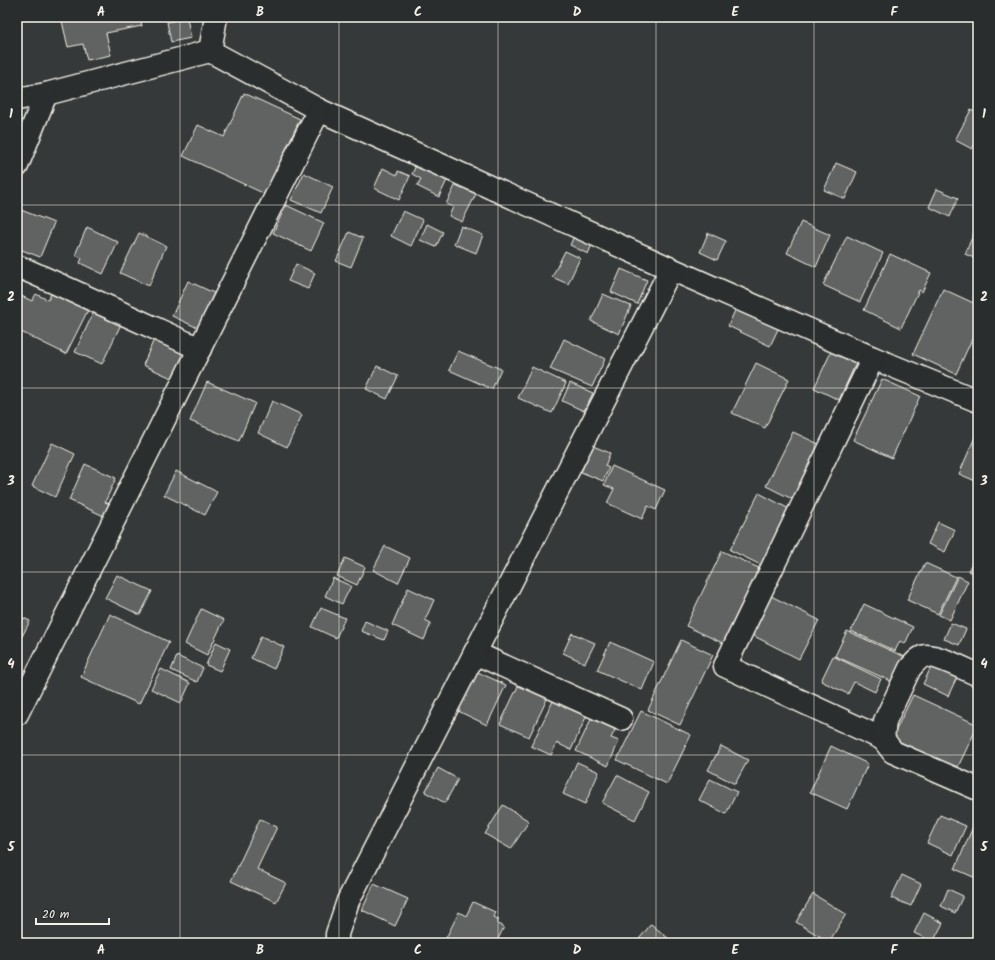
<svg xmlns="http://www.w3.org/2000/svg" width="995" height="960" font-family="Kalam,sans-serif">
<rect width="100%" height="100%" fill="#363939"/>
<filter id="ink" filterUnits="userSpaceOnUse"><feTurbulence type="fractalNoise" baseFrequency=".025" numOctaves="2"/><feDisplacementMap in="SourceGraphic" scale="8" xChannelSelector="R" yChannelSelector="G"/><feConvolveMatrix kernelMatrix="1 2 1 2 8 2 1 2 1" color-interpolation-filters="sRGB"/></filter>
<g filter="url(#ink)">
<g fill="#616362" stroke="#f4f1e8">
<polygon points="61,17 140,17 142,26 106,33 111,55 87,60 83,44 68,47"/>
<polygon points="187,18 191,38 171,42 167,22"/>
<polygon points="244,93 300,119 265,194 183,156 198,125 224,137"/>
<polygon points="971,110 978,114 978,138 972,149 955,140"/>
<polygon points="417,163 448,178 439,197 417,186 421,179 412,174"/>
<polygon points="836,163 857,172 845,199 824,190"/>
<polygon points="383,168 397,175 398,171 410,176 399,200 374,188"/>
<polygon points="304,173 333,187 321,213 291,200"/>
<polygon points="457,182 477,192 462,222 449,216 453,207 446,204"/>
<polygon points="937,189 958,198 950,217 929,207"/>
<polygon points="286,205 324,223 311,251 273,233"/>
<polygon points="21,210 54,223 40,257 17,248 17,219"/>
<polygon points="403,211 423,220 411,246 391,236"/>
<polygon points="801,222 830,235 816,267 787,253"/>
<polygon points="427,224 443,232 436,247 420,240"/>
<polygon points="461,226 483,235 476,253 454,244"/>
<polygon points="87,227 118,242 103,274 80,263 82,258 75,255"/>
<polygon points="976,228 978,229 978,260 965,254"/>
<polygon points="349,232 363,238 351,267 336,261"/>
<polygon points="139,233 166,246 149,286 120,273"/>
<polygon points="708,233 726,241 717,260 700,252"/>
<polygon points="575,234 593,242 588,254 570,245"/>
<polygon points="847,236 883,253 860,302 823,285"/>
<polygon points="565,251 580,258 568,284 552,277"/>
<polygon points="890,254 931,273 922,292 919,290 901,328 864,310"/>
<polygon points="296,264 315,273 308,289 288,281"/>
<polygon points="621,269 647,280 637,304 611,292"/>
<polygon points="188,281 214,293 198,328 172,316"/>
<polygon points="943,289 978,305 978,326 956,374 913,354"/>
<polygon points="53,290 89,308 66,354 17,330 17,294 32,301 36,294 48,300"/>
<polygon points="603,294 631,306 619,334 591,321"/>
<polygon points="737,306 780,325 770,346 728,326"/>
<polygon points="96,307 123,320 102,364 75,352"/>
<polygon points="155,337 188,352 176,380 143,365"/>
<polygon points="564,339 605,359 592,387 550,369"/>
<polygon points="458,351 501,369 492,389 449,370"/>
<polygon points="831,352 856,363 839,400 814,388"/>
<polygon points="756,363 789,379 765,428 732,413"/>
<polygon points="377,366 398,376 387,399 366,389"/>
<polygon points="532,367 566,383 552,413 518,398"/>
<polygon points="882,379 920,396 892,458 853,440"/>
<polygon points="207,382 255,403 239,441 190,421"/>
<polygon points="570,383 593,393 584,411 562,401"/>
<polygon points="272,401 302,415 287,447 258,433"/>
<polygon points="978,430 978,482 959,474"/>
<polygon points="793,432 823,446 796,501 766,486"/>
<polygon points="52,443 75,454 55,497 32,486"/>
<polygon points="593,446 610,453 605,466 609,468 603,481 581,472"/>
<polygon points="85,464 116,478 105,502 112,505 106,517 69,500"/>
<polygon points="612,466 665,490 656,510 648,506 642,519 607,503 614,489 604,485"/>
<polygon points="176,471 217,492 205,515 164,495"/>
<polygon points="759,493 793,511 765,567 730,550"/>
<polygon points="938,522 955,530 945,552 928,544"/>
<polygon points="385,546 410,558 398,583 373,570"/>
<polygon points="722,551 763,570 727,645 686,626"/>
<polygon points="978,551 978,575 968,571"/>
<polygon points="345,558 365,567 357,585 337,576"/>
<polygon points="925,563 956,577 938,614 907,600"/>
<polygon points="117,575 152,591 140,615 105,598"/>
<polygon points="958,576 968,581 950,620 939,615"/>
<polygon points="333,578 351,586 342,604 325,596"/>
<polygon points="408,588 434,600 425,620 431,623 424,640 392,625"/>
<polygon points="771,596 819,620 799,659 752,635"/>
<polygon points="864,604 913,627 905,644 900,641 895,651 851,631"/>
<polygon points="321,608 345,618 336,638 312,627"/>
<polygon points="201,609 224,620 207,655 185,644"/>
<polygon points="110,614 169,642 139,704 81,677"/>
<polygon points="17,615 30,621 17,646"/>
<polygon points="365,621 388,631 384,640 361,631"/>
<polygon points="951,623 966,629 959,645 944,639"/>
<polygon points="847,631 905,657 893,682 835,656"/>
<polygon points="572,633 595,643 585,663 563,653"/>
<polygon points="261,636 284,647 274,669 251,658"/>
<polygon points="681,640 713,655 680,725 648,710"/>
<polygon points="216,642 230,649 220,671 206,665"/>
<polygon points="610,642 654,662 642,690 597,670"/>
<polygon points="177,656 203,668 197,682 171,670"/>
<polygon points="833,656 881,679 875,692 854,682 848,694 821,681"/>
<polygon points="933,663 958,675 948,696 923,684"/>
<polygon points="161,669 190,683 181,703 151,689"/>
<polygon points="473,670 506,685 487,725 454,709"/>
<polygon points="519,684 548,697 529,737 500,724"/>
<polygon points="913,695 978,725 957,769 892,738"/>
<polygon points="554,699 587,715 571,750 557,743 551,755 531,746"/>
<polygon points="641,711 691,735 667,784 617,760"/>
<polygon points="592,717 616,728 611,738 619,741 608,766 576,751"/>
<polygon points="721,746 748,760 735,784 708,770"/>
<polygon points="831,746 868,764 847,809 810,792"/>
<polygon points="577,762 599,772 585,804 563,794"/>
<polygon points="438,768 458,779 445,803 425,792"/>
<polygon points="617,775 649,792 635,820 602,803"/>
<polygon points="710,779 737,792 726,814 699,800"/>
<polygon points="503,805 529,821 511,849 485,834"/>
<polygon points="940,815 966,826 953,855 927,843"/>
<polygon points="978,815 978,879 955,869"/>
<polygon points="260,819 277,827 257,869 286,883 276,902 231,881"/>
<polygon points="902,875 921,884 911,906 891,898"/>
<polygon points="374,884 408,899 395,926 362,910"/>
<polygon points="948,889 963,896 955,913 941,906"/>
<polygon points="813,894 846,914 829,942 796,922"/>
<polygon points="473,902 495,912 493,917 499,919 497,923 504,927 496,943 450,943 445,940 459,912 466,916"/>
<polygon points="924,913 943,923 933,942 914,933"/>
<polygon points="651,924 674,943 636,943"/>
<polygon points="978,930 978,943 971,943"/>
</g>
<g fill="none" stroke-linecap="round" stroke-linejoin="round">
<g stroke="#f4f1e8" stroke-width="25">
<g id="minor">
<polyline points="210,51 216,17"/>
<polyline points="17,99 46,94 210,51 319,110 671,269 873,358 978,401"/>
<polyline points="17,166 46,94"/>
<path d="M17 266C79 293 139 321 200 349"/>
<polyline points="873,358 725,666 883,739"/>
<polyline points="475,653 621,719"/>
<path d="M978 675C967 670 935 654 925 656 919 657 914 664 910 668L885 721 883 739 893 752 978 789"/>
<polyline points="17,714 319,110"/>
<polyline points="337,943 337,934 348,901 671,269"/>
</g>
</g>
<use href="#minor" stroke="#2a2d2e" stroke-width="22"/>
</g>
</g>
<path fill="none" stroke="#f4f1e8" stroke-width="1" stroke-opacity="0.55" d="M180 17V943M339 17V943M498 17V943M656 17V943M814 17V943M17 205H978M17 388H978M17 572H978M17 755H978"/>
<rect width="995" height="960" fill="none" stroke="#2a2d2e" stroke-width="44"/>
<path d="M36 918v6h73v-6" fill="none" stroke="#f4f1e8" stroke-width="2"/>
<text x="42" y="918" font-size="12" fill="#f4f1e8" stroke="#2a2d2e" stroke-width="3" paint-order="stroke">20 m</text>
<rect x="22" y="22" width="951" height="916" fill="none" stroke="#f4f1e8" stroke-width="1.5"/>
<g font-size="13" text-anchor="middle" font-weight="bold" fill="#f4f1e8">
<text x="101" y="16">A</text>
<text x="260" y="16">B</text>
<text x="418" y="16">C</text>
<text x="577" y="16">D</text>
<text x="735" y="16">E</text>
<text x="894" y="16">F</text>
<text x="11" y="118">1</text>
<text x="984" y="118">1</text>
<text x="11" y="301">2</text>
<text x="984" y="301">2</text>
<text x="11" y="485">3</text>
<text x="984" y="485">3</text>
<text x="11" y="668">4</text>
<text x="984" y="668">4</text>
<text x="11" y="851">5</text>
<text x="984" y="851">5</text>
<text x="101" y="954">A</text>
<text x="260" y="954">B</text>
<text x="418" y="954">C</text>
<text x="577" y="954">D</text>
<text x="735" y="954">E</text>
<text x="894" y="954">F</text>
</g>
</svg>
